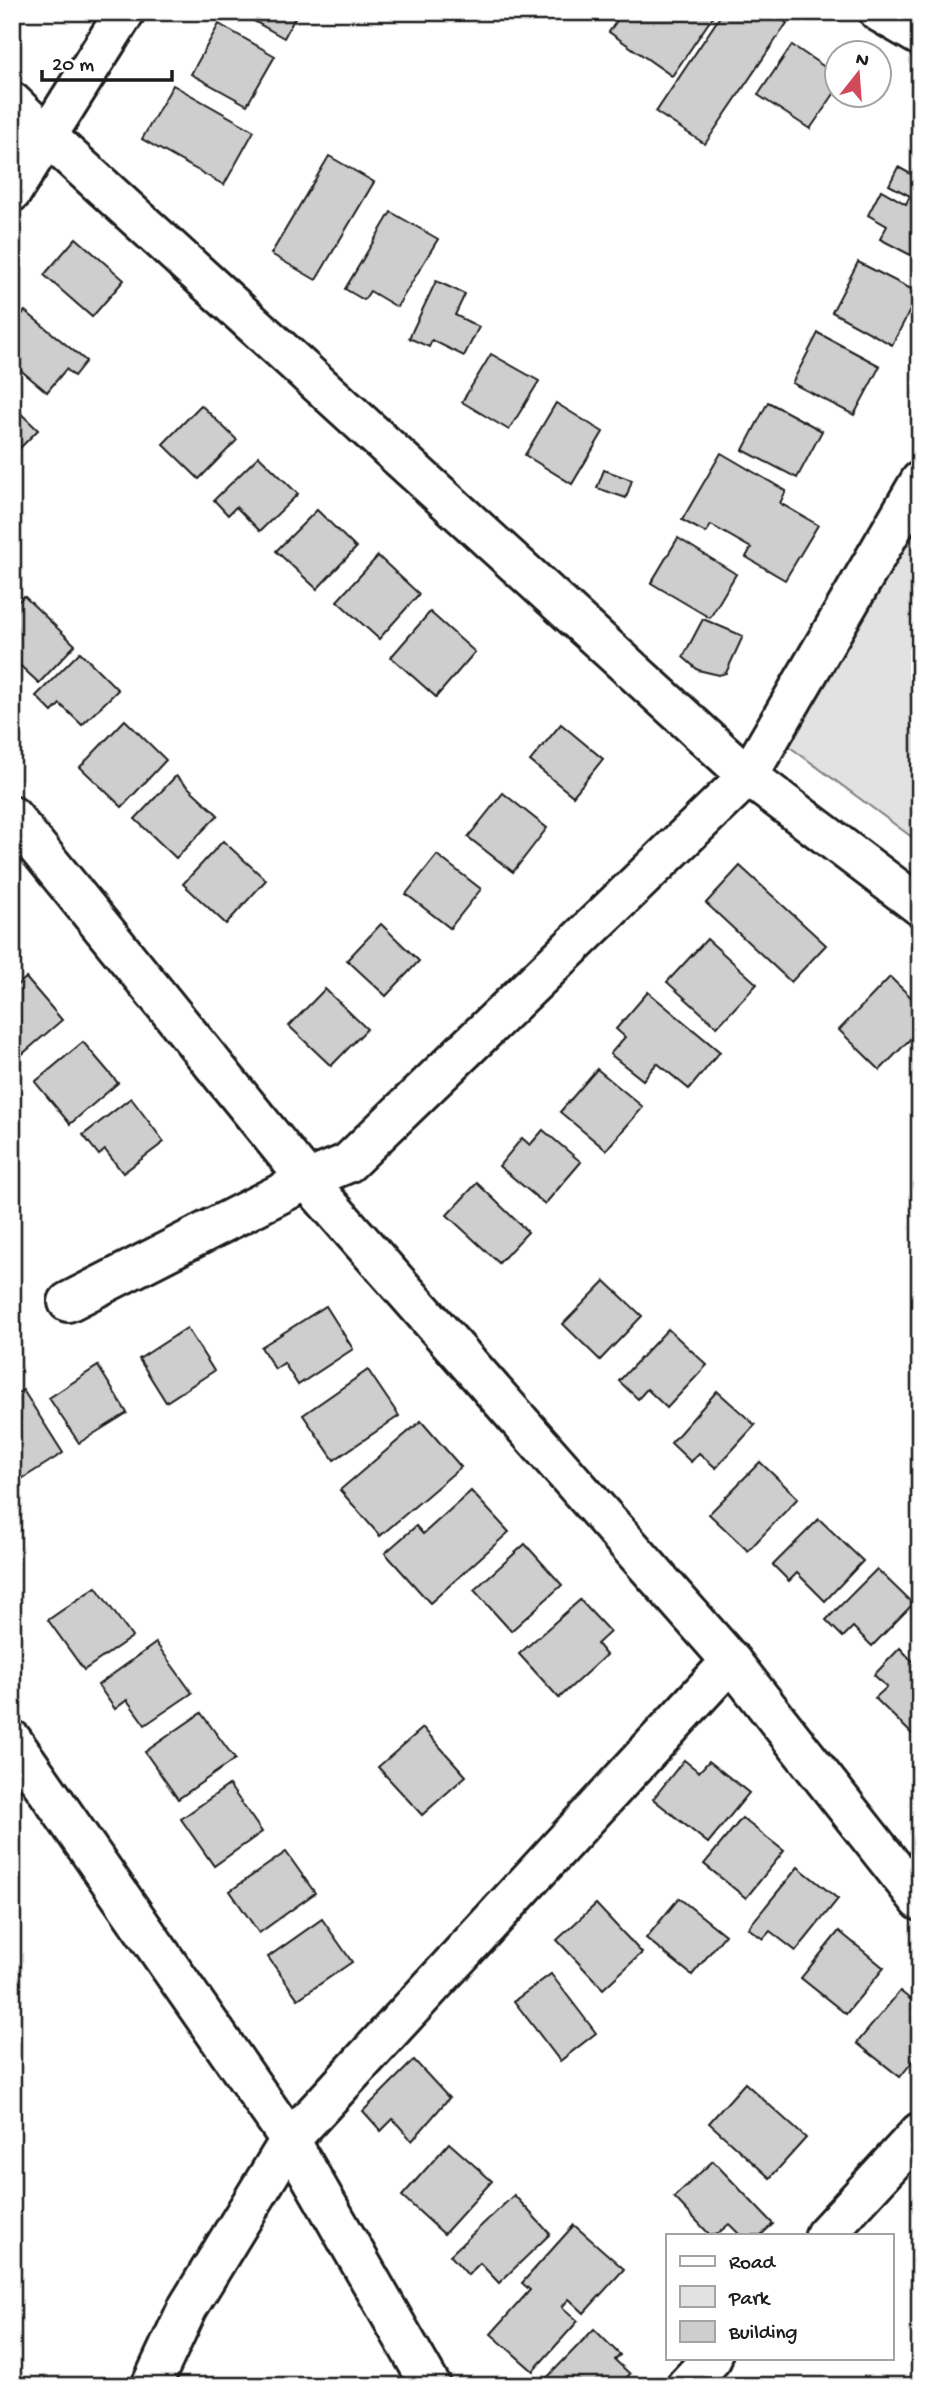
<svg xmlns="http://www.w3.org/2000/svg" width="932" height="2398" font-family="'Gochi Hand',sans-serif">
<rect width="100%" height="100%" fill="#fff"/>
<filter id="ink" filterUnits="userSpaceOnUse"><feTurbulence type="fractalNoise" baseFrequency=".0143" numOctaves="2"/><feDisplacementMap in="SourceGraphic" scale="14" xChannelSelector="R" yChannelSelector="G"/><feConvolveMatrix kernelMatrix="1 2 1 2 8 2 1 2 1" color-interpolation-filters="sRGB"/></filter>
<g filter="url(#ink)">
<polygon fill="#e2e2e2" stroke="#7f7f7f" stroke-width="2" points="920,516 920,843 775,736"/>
<g fill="#cecece" stroke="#1c1c1c" stroke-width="2">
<polygon points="238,12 298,12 284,38"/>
<polygon points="623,12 716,12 672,76 609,32"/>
<polygon points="723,12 771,12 787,23 705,144 656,112"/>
<polygon points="219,24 275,56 247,105 191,74"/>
<polygon points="792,45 838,76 838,88 810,129 758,95"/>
<polygon points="173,85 254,131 224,185 142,139"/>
<polygon points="329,156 374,182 316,280 271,254"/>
<polygon points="898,167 920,179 920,260 880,239 887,226 868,215 881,190 906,204 910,196 889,185"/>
<polygon points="391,212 438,239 397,307 370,291 364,300 345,289"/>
<polygon points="76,238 124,280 92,317 44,275"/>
<polygon points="858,262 919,293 892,345 832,312"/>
<polygon points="436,281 465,294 455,315 479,327 464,356 432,340 429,347 409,338"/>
<polygon points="25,311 86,361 74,376 66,369 47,392 12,363 12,326"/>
<polygon points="818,333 880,366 854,415 792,383"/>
<polygon points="491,354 539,381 509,430 462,402"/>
<polygon points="768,402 822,431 797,478 743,450"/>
<polygon points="556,403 603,432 572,484 525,455"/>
<polygon points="12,405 38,430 12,456"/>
<polygon points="201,405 237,440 199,479 163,444"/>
<polygon points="721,453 786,491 780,503 818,525 785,580 746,557 751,548 711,525 706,533 682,520"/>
<polygon points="259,456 298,494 260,531 236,507 228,515 214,500"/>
<polygon points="604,470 632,480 626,498 597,488"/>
<polygon points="317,510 356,548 317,589 276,551"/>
<polygon points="678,538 736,574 710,618 651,583"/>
<polygon points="378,556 419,594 379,639 337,601"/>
<polygon points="24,596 75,645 39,683 12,658 12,607"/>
<polygon points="430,612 475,652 436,697 391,657"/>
<polygon points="703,619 743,636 726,673 719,675 698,670 683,657"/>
<polygon points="80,652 118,690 82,725 60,704 52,712 36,696"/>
<polygon points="125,720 166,760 122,807 80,767"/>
<polygon points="561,724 603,759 573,796 530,761"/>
<polygon points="176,776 218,815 176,858 135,819"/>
<polygon points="503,793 547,828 513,872 468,837"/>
<polygon points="223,841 266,880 226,924 183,884"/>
<polygon points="437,855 481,889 450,928 406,894"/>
<polygon points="740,866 826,945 791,982 706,903"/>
<polygon points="381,924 419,961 386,996 347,960"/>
<polygon points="707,939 757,984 717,1027 667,982"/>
<polygon points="890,977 920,1006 920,1029 880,1070 839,1030"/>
<polygon points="26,978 62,1020 20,1056 12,1047 12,989"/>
<polygon points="325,989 367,1029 331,1066 289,1026"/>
<polygon points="648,992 720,1052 689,1089 657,1063 643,1080 610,1054 625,1037 616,1029"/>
<polygon points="83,1042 118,1083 70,1124 35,1082"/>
<polygon points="597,1069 643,1107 606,1150 560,1112"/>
<polygon points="131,1098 164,1142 123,1173 105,1150 99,1155 83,1135"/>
<polygon points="543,1130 581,1162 545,1204 499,1166 522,1138 530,1145"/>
<polygon points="477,1183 528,1232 499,1263 447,1215"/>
<polygon points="605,1281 642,1316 600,1360 563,1324"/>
<polygon points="326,1306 353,1349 298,1385 284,1363 275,1369 261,1347"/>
<polygon points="187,1328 214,1371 166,1402 139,1359"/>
<polygon points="668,1329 707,1365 667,1408 647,1389 638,1399 619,1381"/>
<polygon points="98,1366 127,1413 79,1443 49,1398"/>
<polygon points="368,1370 399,1416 334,1460 303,1415"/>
<polygon points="23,1390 63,1453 12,1485 12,1397"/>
<polygon points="717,1391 755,1425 716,1468 699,1453 691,1462 671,1443"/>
<polygon points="421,1421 461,1467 380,1536 340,1490"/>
<polygon points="760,1462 798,1498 748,1551 709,1514"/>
<polygon points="471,1491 509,1532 430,1603 385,1553 416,1526 423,1534"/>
<polygon points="819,1519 863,1561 825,1601 797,1573 789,1581 773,1565"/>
<polygon points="525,1544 562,1585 511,1631 474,1590"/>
<polygon points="877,1569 913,1604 872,1646 853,1627 843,1637 826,1620"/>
<polygon points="96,1587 132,1637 84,1670 48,1620"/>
<polygon points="580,1600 610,1632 597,1644 606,1655 559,1698 519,1654"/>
<polygon points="156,1643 192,1693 145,1725 127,1700 115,1709 98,1685"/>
<polygon points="900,1648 912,1661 920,1653 920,1730 914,1736 875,1698 887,1687 874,1675"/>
<polygon points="201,1713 235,1759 178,1799 145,1752"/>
<polygon points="423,1728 466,1776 422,1815 378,1767"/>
<polygon points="684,1760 699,1772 709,1761 749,1793 708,1843 653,1799"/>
<polygon points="229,1785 262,1832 214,1866 181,1819"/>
<polygon points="742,1818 784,1851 746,1898 704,1864"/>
<polygon points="286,1852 315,1893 259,1933 230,1891"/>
<polygon points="798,1867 838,1899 796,1951 770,1931 763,1939 748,1928"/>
<polygon points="679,1898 725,1935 692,1975 646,1938"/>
<polygon points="596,1904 642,1953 603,1989 557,1940"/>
<polygon points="322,1919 352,1962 298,1999 268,1957"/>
<polygon points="839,1931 884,1968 846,2014 801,1978"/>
<polygon points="551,1974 596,2033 560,2061 514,2001"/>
<polygon points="900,1991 920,2007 920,2052 900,2077 857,2043"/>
<polygon points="414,2060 449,2098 412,2141 393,2119 381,2131 363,2111"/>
<polygon points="745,2083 806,2138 770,2178 709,2123"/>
<polygon points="449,2143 492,2181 444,2234 402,2196"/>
<polygon points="713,2161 773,2224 761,2235 740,2235 729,2224 716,2235 710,2235 674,2197"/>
<polygon points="514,2195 550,2234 499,2283 480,2263 468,2275 450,2255"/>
<polygon points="574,2225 624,2269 584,2313 569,2299 562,2307 578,2321 533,2371 491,2334 530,2290 522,2283"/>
<polygon points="594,2329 620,2355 615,2360 630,2374 618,2386 539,2386"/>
</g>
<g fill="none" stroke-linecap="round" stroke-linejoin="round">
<g stroke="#1c1c1c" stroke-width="44">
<g id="street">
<polyline points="12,102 47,136 748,776 920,906"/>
<polyline points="12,192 125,12"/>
<polyline points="12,816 307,1180 731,1661 920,1901"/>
<polyline points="68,1302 307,1180 348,1163 748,776 920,481"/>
<polyline points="12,1740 290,2140 431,2386"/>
<polyline points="825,2235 920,2132"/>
<polyline points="151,2386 188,2307 290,2140 731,1661"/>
<polyline points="686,2386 712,2358"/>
</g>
</g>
<g stroke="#1c1c1c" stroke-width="44">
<polyline id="secondary" points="879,12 920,36"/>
</g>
<use href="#street" stroke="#fff" stroke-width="38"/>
<use href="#secondary" stroke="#fff" stroke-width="38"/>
</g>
</g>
<rect width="932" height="2398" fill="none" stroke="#fff" stroke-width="42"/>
<rect x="21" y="21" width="890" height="2356" fill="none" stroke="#1c1c1c" stroke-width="2.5" filter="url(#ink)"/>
<rect x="666" y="2234" width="228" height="126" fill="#ffffff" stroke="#a4a4a4" stroke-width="2"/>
<rect x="680" y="2256" width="35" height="10" fill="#ffffff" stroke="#a4a4a4" stroke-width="2"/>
<text x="729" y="2268" font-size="21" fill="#1c1c1c">Road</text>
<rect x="680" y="2286" width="35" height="21" fill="#e2e2e2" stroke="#a4a4a4" stroke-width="2"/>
<text x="729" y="2304" font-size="21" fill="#1c1c1c">Park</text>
<rect x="680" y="2321" width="35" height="21" fill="#cecece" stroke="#a4a4a4" stroke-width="2"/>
<text x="729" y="2338" font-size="21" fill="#1c1c1c">Building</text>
<g transform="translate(858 74) rotate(17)"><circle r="33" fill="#ffffff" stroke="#a4a4a4" stroke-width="2"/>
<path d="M0-5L12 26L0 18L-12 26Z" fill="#d1495b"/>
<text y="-10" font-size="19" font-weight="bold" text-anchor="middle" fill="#1c1c1c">N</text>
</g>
<path d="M42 70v10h130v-10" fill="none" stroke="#1c1c1c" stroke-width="3.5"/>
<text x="52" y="70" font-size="21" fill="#1c1c1c" stroke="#ffffff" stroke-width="5" paint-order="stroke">20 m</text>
</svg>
